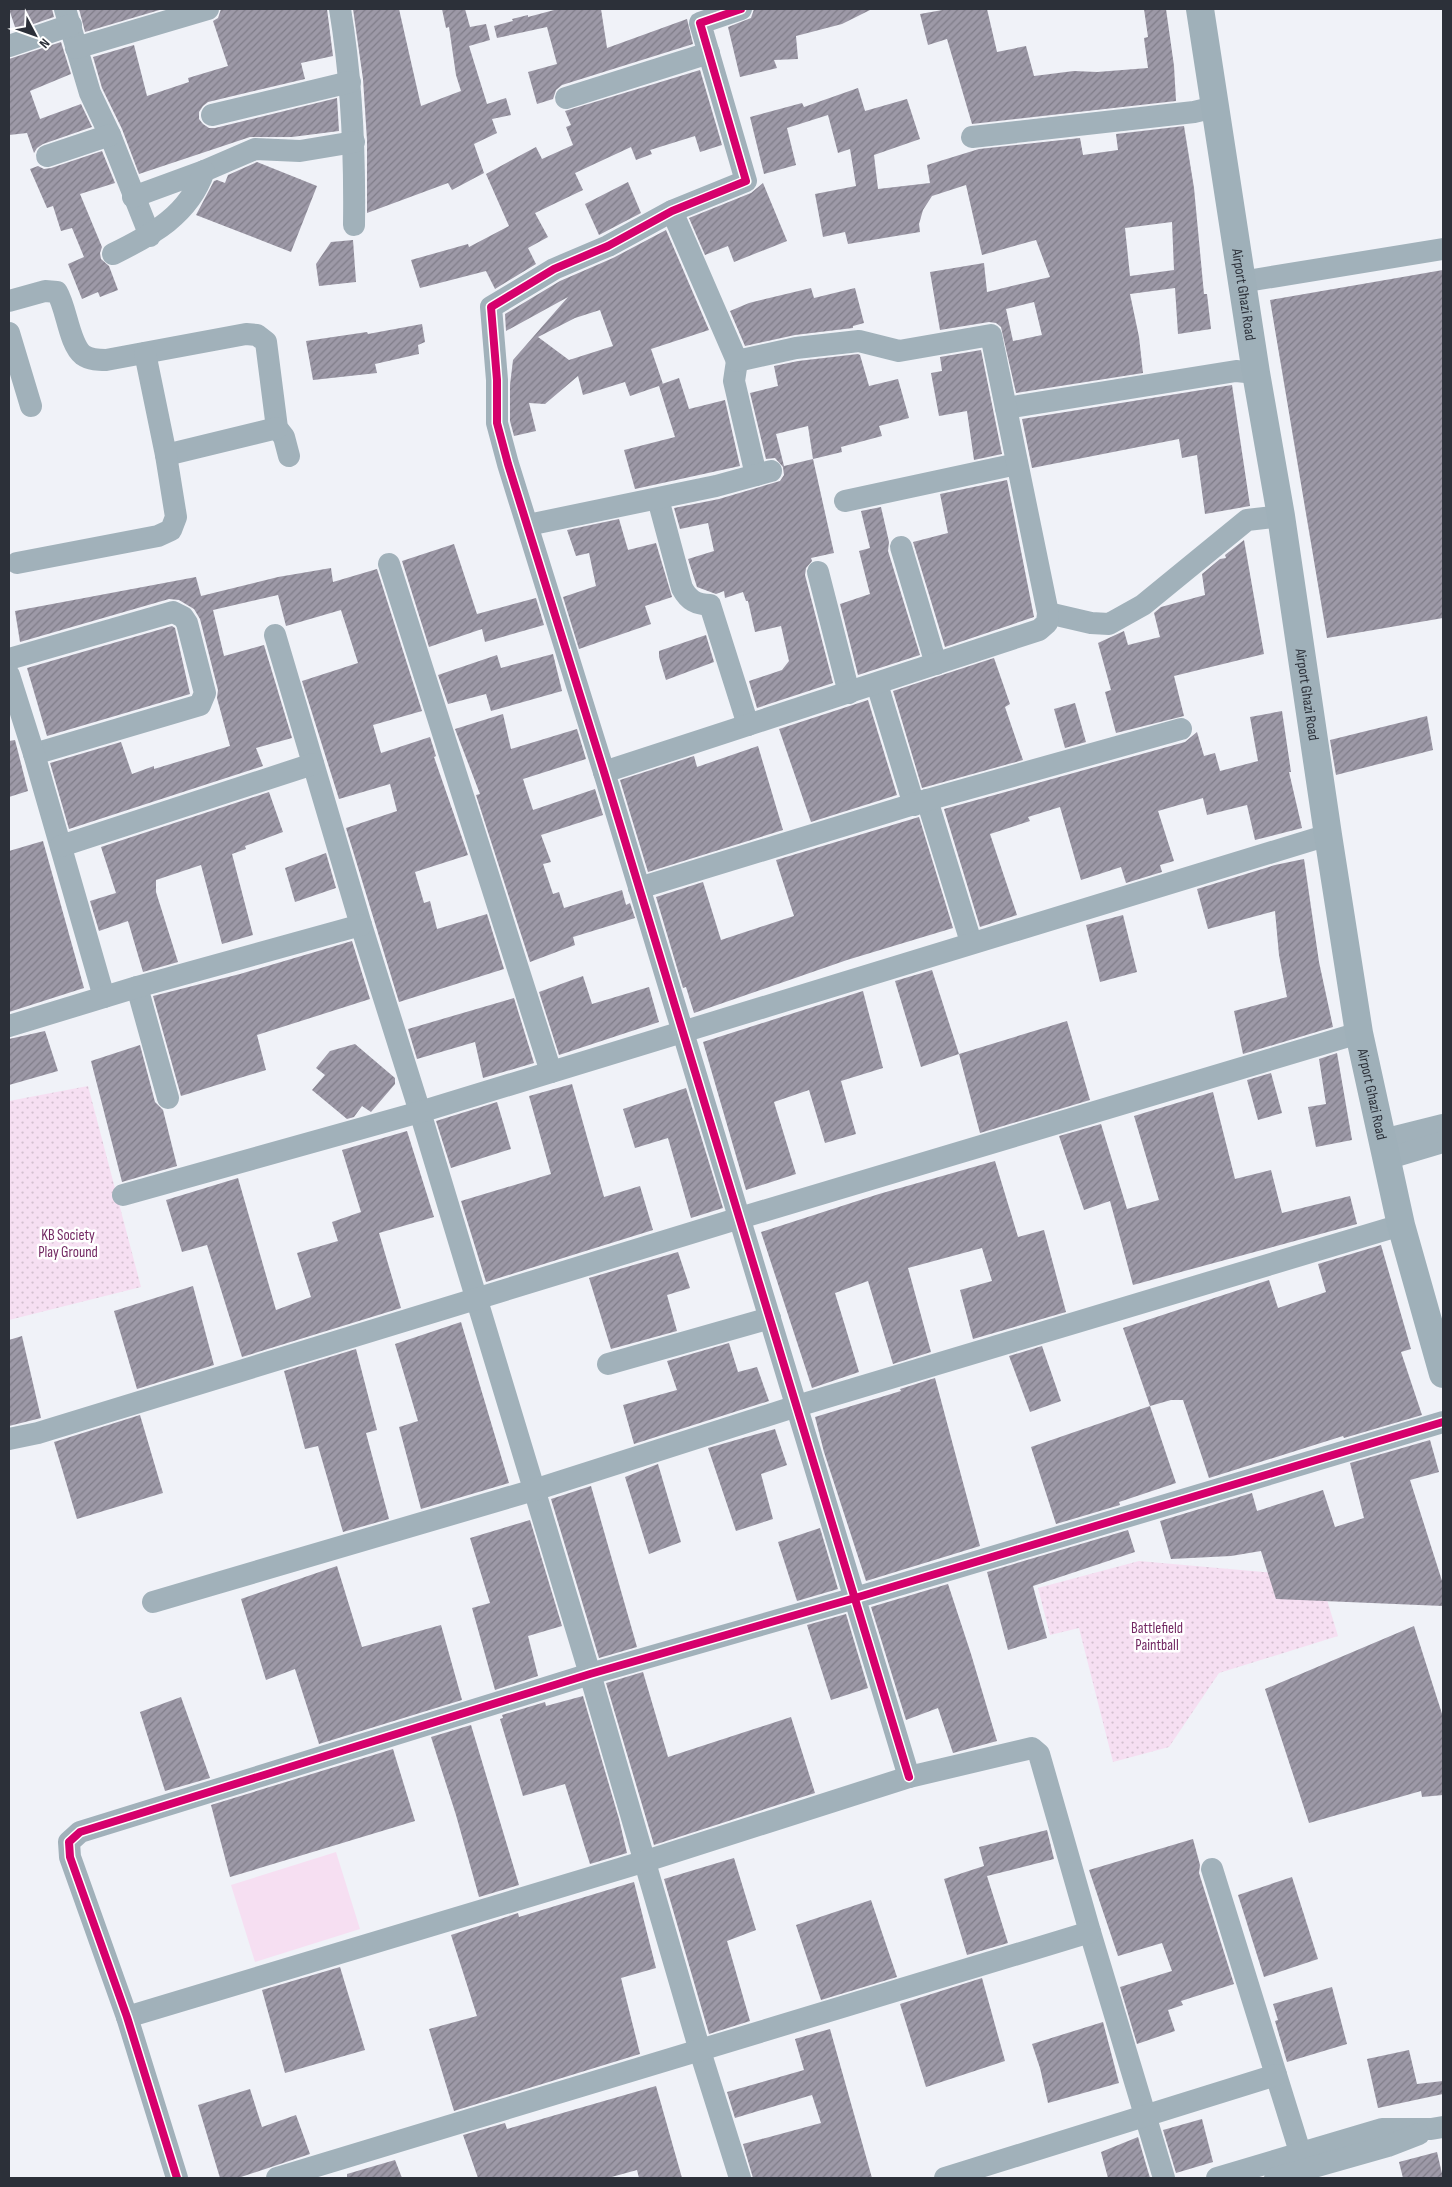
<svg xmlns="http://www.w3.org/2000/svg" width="1452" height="2187" font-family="'Sofia Sans Condensed',sans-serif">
<defs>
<pattern id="park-dots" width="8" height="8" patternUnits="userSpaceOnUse" patternTransform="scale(1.25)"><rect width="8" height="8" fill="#f6dff2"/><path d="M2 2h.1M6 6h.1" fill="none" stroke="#d3c0d0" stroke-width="1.8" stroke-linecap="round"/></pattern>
<pattern id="building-hatch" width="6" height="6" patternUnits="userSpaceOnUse" patternTransform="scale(1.25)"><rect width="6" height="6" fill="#9d99a7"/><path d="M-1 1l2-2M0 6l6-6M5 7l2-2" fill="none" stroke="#807d89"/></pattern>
</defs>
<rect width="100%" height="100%" fill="#f0f2f8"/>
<g fill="url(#park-dots)">
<polygon points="88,1086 141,1287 9,1320 9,1101"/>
<polygon points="1139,1561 1320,1577 1338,1636 1219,1673 1169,1747 1113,1762 1079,1628 1050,1635 1038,1588"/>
</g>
<polygon fill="#f6dff2" points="336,1852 360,1929 255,1962 231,1885"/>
<g fill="url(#building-hatch)" fill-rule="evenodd">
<polygon points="9,9 52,9 54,17 16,30"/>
<polygon points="79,9 163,9 85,32"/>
<polygon points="221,9 327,9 333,56 301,63 305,79 208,102 203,106 199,112 199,119 203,124 209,128 215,128 337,98 339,131 292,137 250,137 139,174 122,129 102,88 93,57 134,45 147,96 189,82 188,78 228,66 213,21 218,18"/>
<polygon points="353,9 399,9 421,106 461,91 456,75 449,27 446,28 442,9 465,9 470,27 486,24 490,40 469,46 487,104 506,98 511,115 492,119 497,133 474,144 484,173 452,190 448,183 367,213 367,140 363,79"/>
<polygon points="558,9 601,9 607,48 687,19 693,44 562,85 556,90 553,99 537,104 528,72 557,64 547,27 497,38 494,26 513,21 512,19 528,15 528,17"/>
<polygon points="754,9 872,9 842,24 796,36 798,59 774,60 777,68 740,77 728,27 751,18"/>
<polygon points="948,9 987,9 997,52 1026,46 1034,76 1074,71 1097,72 1148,68 1144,38 1148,37 1144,9 1166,9 1174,66 1176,101 972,124 947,39 928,45 920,14"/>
<polygon points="61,42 71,74 30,91 40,119 81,104 92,127 43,144 37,148 34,153 27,133 9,135 9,59"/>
<polygon points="700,70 722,145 700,152 695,136 650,150 652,154 636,160 631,147 575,173 583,190 535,213 548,237 528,248 536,264 495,289 486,271 420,288 411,260 468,244 469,247 509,226 486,174 536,147 542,159 573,145 566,127 571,125 565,111"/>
<path d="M858 88 865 111 907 99 920 139 874 155 878 189 930 183 927 165 979 149 1080 138 1083 155 1118 150 1116 134 1184 126 1194 188 1204 294H1207L1211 329 1178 334 1175 288 1130 294 1139 337 1143 373 1016 393 1001 327 996 323 989 322 940 330 930 272 984 263 987 292 1050 277 1036 240 982 255 966 185 932 196 923 210 919 224 920 232 848 244 845 232 823 237 815 194 856 186 850 149 838 153 828 115 787 128 796 165 764 174 750 117 802 103 804 107ZM1172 222 1174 270 1130 276 1125 228ZM1034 302 1042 335 1013 341 1006 309Z"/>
<polygon points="102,151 115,183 80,194 102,247 100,253 101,259 109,266 118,290 100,297 98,292 82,299 68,264 84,257 72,228 61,231 53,206 47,208 30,169 38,166 44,169 51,168"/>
<polygon points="257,162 317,186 291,252 196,215 214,181 217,180 225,183 228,175"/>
<polygon points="628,182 641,213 599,235 585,204"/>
<polygon points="763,183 787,241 734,262 728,246 705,255 689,218 751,193"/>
<path d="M666 230 709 330 651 349 663 384H662L679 378 689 409 725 400 740 466 635 489 624 450 675 437 659 386 630 396 625 382 583 395 578 376 545 404 529 403 536 431 514 436 510 421V385L513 360 568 297 506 331 505 314 560 281 613 258ZM600 310 613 346 569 360 538 337 575 318Z"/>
<polygon points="353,240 356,282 319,286 316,264 331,242"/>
<polygon points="1443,270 1443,618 1327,638 1270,300"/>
<polygon points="811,288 814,298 855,288 864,323 853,326 853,328 795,335 745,346 730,311 749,303"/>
<polygon points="422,324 425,342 418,345 419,354 375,364 377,373 313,380 306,341 367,332 368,334"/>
<polygon points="981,350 1002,454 974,460 967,411 939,416 931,373 942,371 940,357"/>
<path d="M858 354 860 355 869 386 898 379 909 418 879 426 882 436 841 447 842 452 813 459 834 553 811 558 812 561 806 568 805 575 833 683 757 708 749 681 782 670 789 661 781 626 755 632 748 601H746L743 592 725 598 724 591 716 594 697 587 688 559 714 551 708 523 680 529 674 508 719 499 780 481 784 475 783 467 775 458 766 459 750 393 778 386 774 366 798 361ZM808 426 813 459 784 466 776 434Z"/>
<polygon points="1232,385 1250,506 1205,514 1197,455 1182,458 1179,439 1032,468 1022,419"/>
<polygon points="1007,480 1034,617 945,647 913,542 948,533 940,494"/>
<polygon points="881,507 889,542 888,551 920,655 858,675 840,604 870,594 859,551 870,548 861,511"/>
<polygon points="619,519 628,550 656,543 672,597 645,606 651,624 579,649 563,597 596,586 589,553 576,556 567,530"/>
<polygon points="1244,540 1264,654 1174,676 1184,716 1116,733 1105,692 1111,690 1098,643 1124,631 1128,645 1160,637 1154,613 1161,607 1205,595 1202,574 1220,559 1226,558 1225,555"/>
<polygon points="454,544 477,614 536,598 544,625 485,642 482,629 429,647 402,561"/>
<polygon points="331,568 333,582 377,569 422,711 373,725 381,753 430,737 436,756 434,757 468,855 415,872 424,903 430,901 437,929 487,914 504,969 399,1002 346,828 397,811 390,784 339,799 302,681 358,663 341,610 286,626 278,595 213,610 224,656 264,645 292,738 256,748 263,766 69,829 50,763 121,742 132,774 154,766 154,769 230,746 217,698 218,690 200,619 194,609 179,600 169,599 20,642 15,611 196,577 201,596 278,577"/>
<polygon points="172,626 175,628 190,694 47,736 27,668"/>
<polygon points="706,635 714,662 666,680 659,657 659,651"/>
<polygon points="553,654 562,691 491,711 486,694 448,704 438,675 497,655 501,668"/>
<polygon points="994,658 1010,704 1005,707 1023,760 922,788 893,691"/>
<polygon points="868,700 897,795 811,822 779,729"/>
<polygon points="1075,703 1086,742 1065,748 1054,709"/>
<polygon points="1282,711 1291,772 1289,772 1302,828 1255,840 1247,805 1207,815 1203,798 1158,811 1174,861 1160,865 1162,872 1126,883 1121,867 1081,880 1060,807 1028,817 1030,821 990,834 1017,915 980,927 944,809 1185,742 1197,732 1204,756 1215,753 1220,771 1258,761 1250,717"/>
<polygon points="503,714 511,749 577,729 586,759 523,779 533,810 595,789 603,815 541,835 551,862 543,864 553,894 559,892 564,908 622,890 626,905 630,903 635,918 573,937 575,945 530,962 476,795 480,794 455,729"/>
<polygon points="1427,716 1433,750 1336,775 1330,740"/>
<polygon points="15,740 28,791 9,797 9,741"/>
<polygon points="758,746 783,830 648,872 620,780 694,756 697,767"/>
<polygon points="269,792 283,832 245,846 246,849 232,854 253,935 222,944 201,865 156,880 156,892 178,962 143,972 128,921 99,931 90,901 116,893 101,847"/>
<polygon points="919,817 953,928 847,960 694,1013 686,987 683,988 656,897 703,882 721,940 794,916 776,860"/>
<polygon points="43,841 84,988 9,1012 9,851"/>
<polygon points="326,853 336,888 295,902 285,868"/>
<polygon points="1304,859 1319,962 1333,1027 1243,1054 1234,1011 1287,997 1279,955 1275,911 1208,929 1197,889 1275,865"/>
<polygon points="1123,915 1137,972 1100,982 1086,925"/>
<polygon points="352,941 370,999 257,1035 266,1070 181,1096 153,996 240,974"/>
<polygon points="932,970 959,1054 921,1067 895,981"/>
<polygon points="583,976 592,1004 649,987 659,1022 559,1055 539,992"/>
<polygon points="863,991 883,1068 841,1081 856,1134 825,1143 809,1090 774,1102 796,1174 746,1190 703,1042"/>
<polygon points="514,998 534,1063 483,1078 475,1042 417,1059 408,1029"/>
<polygon points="1067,1021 1090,1100 980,1133 959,1054"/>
<polygon points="45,1031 58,1071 9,1085 9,1039"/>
<polygon points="355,1044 395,1078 395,1084 371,1112 362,1106 354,1117 347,1119 312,1090 325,1075 316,1068 330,1051"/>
<polygon points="140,1045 155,1102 163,1110 177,1166 122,1182 91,1061"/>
<polygon points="1337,1053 1352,1140 1316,1147 1308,1107 1326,1104 1319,1059"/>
<polygon points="1271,1073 1282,1113 1258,1120 1247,1080"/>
<polygon points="572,1084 604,1197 640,1186 653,1230 486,1282 461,1201 551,1174 529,1096"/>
<polygon points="686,1088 723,1208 691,1218 668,1138 635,1148 623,1109"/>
<polygon points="1213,1092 1235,1179 1271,1170 1282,1213 1350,1196 1357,1224 1133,1285 1110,1201 1084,1210 1059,1136 1101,1124 1127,1209 1159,1200 1134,1116"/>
<polygon points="497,1102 511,1149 451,1168 436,1121"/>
<polygon points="407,1131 434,1217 379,1233 401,1308 242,1357 207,1245 182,1252 166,1200 238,1178 276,1310 311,1297 297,1253 338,1241 332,1222 361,1212 342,1150"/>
<polygon points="995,1161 1018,1237 1044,1230 1066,1312 973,1339 960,1290 992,1281 982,1248 908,1268 931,1352 893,1364 868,1281 835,1293 859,1372 812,1388 761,1232 879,1194"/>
<polygon points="1381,1245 1411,1349 1401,1352 1422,1415 1344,1438 1343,1436 1209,1478 1183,1400 1171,1400 1150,1406 1123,1328 1269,1280 1278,1308 1326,1292 1318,1264"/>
<polygon points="678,1252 690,1288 667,1295 677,1331 611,1349 589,1278"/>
<polygon points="193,1286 214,1365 137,1389 114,1311"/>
<polygon points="461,1322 509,1483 421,1509 399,1427 418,1421 395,1344"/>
<polygon points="22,1336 41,1418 9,1426 9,1340"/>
<polygon points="729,1343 738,1372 757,1367 769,1401 634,1444 623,1405 677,1390 667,1361"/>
<polygon points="1042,1346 1061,1401 1030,1412 1009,1356"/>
<polygon points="356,1349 377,1430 366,1433 389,1519 343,1532 318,1446 305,1449 284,1371"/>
<polygon points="935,1378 980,1546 866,1581 824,1452 815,1417 901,1391 900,1389"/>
<polygon points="1150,1406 1176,1483 1119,1502 1120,1505 1056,1524 1031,1447"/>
<polygon points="140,1415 163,1493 77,1519 54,1442"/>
<polygon points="775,1429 787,1465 761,1474 773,1519 736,1531 708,1448"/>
<polygon points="1430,1440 1439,1472 1410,1480 1443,1584 1443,1606 1276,1599 1261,1551 1231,1556 1171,1559 1160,1521 1252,1493 1257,1511 1323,1490 1335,1527 1364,1518 1350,1463"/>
<polygon points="658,1464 681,1542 649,1554 625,1477"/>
<polygon points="591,1486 637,1647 599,1658 551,1499"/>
<polygon points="530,1520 562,1626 528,1636 538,1676 495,1690 472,1608 490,1603 470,1538"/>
<polygon points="820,1528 838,1589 797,1601 778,1542"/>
<polygon points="1128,1530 1135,1552 1033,1586 1047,1638 1008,1650 987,1572"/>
<polygon points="337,1566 362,1647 441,1625 462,1700 319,1744 295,1669 266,1680 241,1599"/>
<polygon points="948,1584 971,1654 997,1741 953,1753 938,1708 906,1720 871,1607"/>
<polygon points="846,1614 868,1688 831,1700 807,1625"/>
<polygon points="1414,1626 1443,1717 1443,1795 1422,1797 1421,1791 1309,1823 1265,1689"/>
<polygon points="643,1672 668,1757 791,1717 815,1793 654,1845 606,1683"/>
<polygon points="583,1696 619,1819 627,1853 590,1864 565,1784 523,1796 500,1719 503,1718 502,1715 545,1702 546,1706"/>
<polygon points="181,1697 210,1778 165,1791 140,1712"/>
<polygon points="471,1725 519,1885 479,1897 456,1815 431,1737"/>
<polygon points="393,1749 415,1821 230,1877 211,1805"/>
<polygon points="1047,1830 1054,1859 987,1876 1008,1943 967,1955 944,1879 984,1866 979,1847"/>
<polygon points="1193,1839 1200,1865 1199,1873 1234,1984 1181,2001 1183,2005 1168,2010 1175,2031 1137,2044 1120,1987 1172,1971 1162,1943 1118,1956 1089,1870"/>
<polygon points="734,1858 756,1930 727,1941 750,2021 709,2034 664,1879"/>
<polygon points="1292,1877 1318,1959 1264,1977 1238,1895"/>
<polygon points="634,1882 656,1968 621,1978 640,2054 454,2111 429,2029 477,2016 451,1935 518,1913 519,1917"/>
<polygon points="871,1900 897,1977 821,2000 796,1925"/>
<polygon points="340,1967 365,2050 285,2073 262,1990"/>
<polygon points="982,1978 1005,2061 926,2087 900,2004"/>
<polygon points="1332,1987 1347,2044 1287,2062 1275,2021 1278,2020 1273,2004"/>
<polygon points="1103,2022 1119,2083 1048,2103 1040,2068 1032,2044"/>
<polygon points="830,2029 872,2178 753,2178 743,2144 821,2123 812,2095 735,2118 727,2092 804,2070 795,2039"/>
<polygon points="1409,2050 1417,2084 1443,2081 1443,2094 1378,2108 1367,2059"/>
<polygon points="656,2086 682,2178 639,2178 637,2170 608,2178 478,2178 463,2135 505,2123 507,2129"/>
<polygon points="250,2089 262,2127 296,2115 310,2154 238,2178 220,2178 198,2105"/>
<polygon points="1202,2119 1213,2162 1176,2173 1163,2130"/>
<polygon points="1138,2137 1150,2178 1108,2178 1101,2152"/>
<polygon points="1437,2152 1443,2178 1403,2178 1399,2162"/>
<polygon points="395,2160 402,2178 347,2178 347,2174"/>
</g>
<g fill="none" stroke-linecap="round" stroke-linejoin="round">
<g stroke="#a1b1ba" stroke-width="22">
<polyline points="65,9 90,93 110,135 150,236"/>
<path d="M340 9C352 81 355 152 354 225"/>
<polyline points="741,9 700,23 746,181 672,211 608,246 554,269 491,307 497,380 497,423 508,464 604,772 909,1777"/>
<polyline points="9,46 71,25"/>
<polyline points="76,48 208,9"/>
<polyline points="566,98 709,53"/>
<polyline points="212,115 350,82"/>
<polyline points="972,137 1194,112 1215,107"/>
<polyline points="47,156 110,135"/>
<polyline points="133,197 204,171 255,149 300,151 354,142"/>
<path d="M113 254C152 235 189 215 204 171"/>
<polyline points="1241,282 1443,249"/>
<path d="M9 301 45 291 57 292C67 309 69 344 83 355 90 360 99 360 106 360L246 334 257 335 266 342 277 428 284 437 289 456"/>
<polyline points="9,333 31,406"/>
<polyline points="737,361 734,381 756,475"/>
<polyline points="1006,408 1236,371 1256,373"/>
<polyline points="166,455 277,428"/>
<path d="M658 499 682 588C689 601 696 604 710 605L748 725"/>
<polyline points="845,501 1017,464"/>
<polyline points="528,525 716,486 771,471"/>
<polyline points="901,547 936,664"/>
<polyline points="17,563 158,536 171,530 176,517 166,455 145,353"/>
<polyline points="389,564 551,1072"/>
<polyline points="818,572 849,693"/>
<polyline points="1048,613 1091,623 1109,624 1143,605 1247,520 1281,516"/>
<polyline points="275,635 361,925 420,1112 590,1674 700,2051 740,2178"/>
<polyline points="9,659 173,612 183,617 187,623 205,693 200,705 34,754"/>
<polyline points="9,675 34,754 104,997"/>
<polyline points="877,684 914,805"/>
<polyline points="604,772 1039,630 1047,623 1048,613 991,335 899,351 859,341 796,348 737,361 672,211"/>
<polyline points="927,800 971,942"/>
<polyline points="61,846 313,764"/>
<polyline points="639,888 927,800 1181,729"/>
<polyline points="137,987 168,1098"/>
<polyline points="9,1026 137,987 361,925"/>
<polyline points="1383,1140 1443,1125"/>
<polyline points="1386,1159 1443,1142"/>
<polyline points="123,1195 420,1112 1328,835"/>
<polyline points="608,1364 770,1318"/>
<polyline points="9,1439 38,1433 740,1218 1359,1033"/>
<polyline points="153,1602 534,1490 797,1406 1401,1225"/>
<polyline points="1212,1869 1305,2168"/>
<polyline points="127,2017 646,1861 909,1777 1032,1748 1039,1754 1090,1932 1164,2178"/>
<polyline points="177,2178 127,2017 70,1857 69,1842 80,1832 590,1674 855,1598 1443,1422"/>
<polyline points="277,2178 1090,1932"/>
<polyline points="945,2178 1276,2075"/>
<polyline points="1217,2178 1382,2129 1431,2129 1443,2127"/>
<polyline points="1275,2178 1388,2146 1419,2134"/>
</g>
<path stroke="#9fb0b9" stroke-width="28" id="s1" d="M1200 9 1256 373 1281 516 1328 835 1359 1033 1401 1225 1443 1374"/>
<g stroke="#fff" stroke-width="11">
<g id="cycleway">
<polyline points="741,9 700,23 746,181 672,211 608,246 554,269 491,307 497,380 497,423 508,464 604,772 909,1777"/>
<polyline points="177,2178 127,2017 70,1857 69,1842 80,1832 590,1674 855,1598 1443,1422"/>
</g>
</g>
<use href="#cycleway" stroke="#d6006c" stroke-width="8"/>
</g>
<g text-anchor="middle" stroke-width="5" stroke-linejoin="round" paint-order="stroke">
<g font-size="15" fill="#2c3039" stroke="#fff">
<text dy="5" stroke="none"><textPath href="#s1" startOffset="289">Airport Ghazi Road</textPath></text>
<text dy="5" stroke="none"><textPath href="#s1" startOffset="694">Airport Ghazi Road</textPath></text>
<text dy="5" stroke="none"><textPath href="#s1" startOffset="1099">Airport Ghazi Road</textPath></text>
</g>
<g font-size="15" fill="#722862" stroke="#fff">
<text x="68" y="1240">KB Society<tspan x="68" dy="17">Play Ground</tspan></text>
<text x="1157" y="1633">Battlefield<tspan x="1157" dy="17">Paintball</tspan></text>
</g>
</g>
<rect width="1452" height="2187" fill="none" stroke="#2c3039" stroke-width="20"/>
<g transform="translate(35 35) rotate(131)" stroke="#ffffff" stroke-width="4" paint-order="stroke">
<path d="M0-4L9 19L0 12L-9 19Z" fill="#2c3039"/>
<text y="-8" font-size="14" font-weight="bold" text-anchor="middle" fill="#2c3039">N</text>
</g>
</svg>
